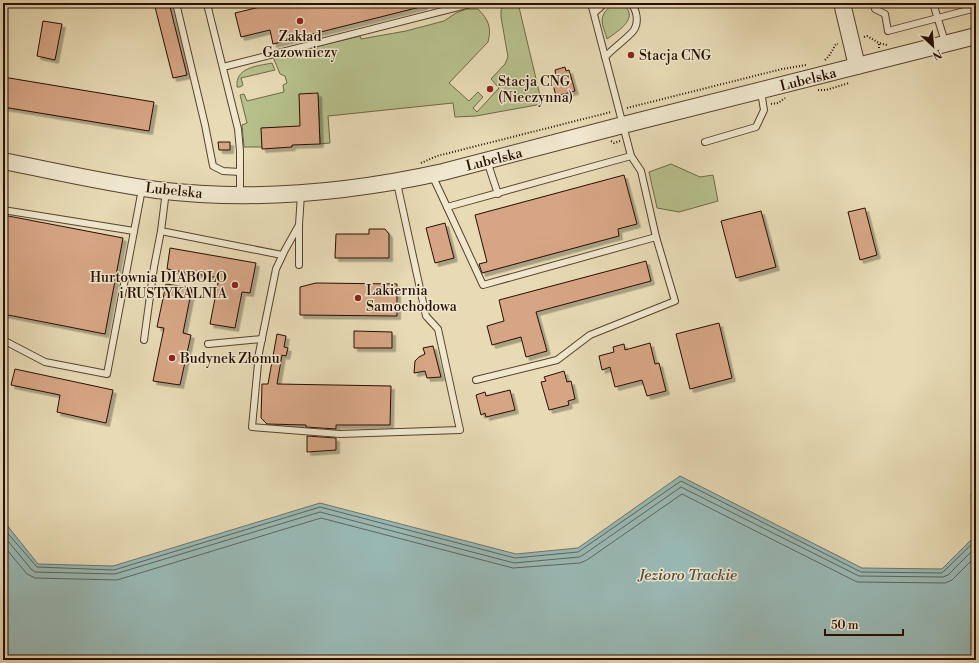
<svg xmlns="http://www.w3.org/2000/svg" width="979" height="663" font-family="'Libre Bodoni',serif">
<defs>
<filter id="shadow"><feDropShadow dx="3.5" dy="3.5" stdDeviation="0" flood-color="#0004"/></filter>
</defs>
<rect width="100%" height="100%" fill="#e7dab4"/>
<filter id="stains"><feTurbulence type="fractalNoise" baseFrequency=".005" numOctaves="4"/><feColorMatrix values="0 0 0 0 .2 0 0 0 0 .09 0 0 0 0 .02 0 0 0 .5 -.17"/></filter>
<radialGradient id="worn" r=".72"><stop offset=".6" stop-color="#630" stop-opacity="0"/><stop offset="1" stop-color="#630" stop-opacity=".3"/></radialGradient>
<g fill="#b6c08c" stroke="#6f6746">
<path d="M505 3H518L542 104 476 116 455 117 453 103 328 116 330 143 320 144 318 94 301 128 290 127 262 128V147H244L242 125 247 123 240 95 244 94 247 101 284 92 283 85 287 83 285 76 280 74 273 57 360 36 361 39 406 31 444 21 456 13 466 9H478C488 19 492 27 488 42L449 83 469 101 478 92 483 97 473 108 477 112 499 88 491 79 505 64 508 57 501 17V10Z"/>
<path d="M621 3C642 17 618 31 607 39 606 34 602 26 602 20 603 10 612 4 621 3Z"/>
<path d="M272 63 275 70 241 78 243 85 240 87H237C235 67 258 66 272 63Z"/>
<polygon points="671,164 700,177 713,175 718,201 679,212 657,208 649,172"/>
</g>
<polygon fill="#99b9b5" stroke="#6c756d" points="680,476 862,568 942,569 973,538 971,494 976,489 976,660 3,660 3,515 6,524 38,564 113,566 320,503 516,554 578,548"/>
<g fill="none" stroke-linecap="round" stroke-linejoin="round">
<g stroke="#60645a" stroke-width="1">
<polyline points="3,528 37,567 114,570 320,507 515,558 578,552 681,481 861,572 942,573 976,540"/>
<polyline points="3,535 31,569 35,572 115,574 320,512 514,563 579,557 583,555 681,487 859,576 943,577 948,575 976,547"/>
<polyline points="3,545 27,574 35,578 117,580 321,518 513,568 580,563 587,560 682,494 857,582 945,583 952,580 976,556"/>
</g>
</g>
<g fill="#d6a585" stroke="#280e00" filter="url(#shadow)">
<polygon points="154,3 169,3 187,75 173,78"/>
<polygon points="276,3 424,3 424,6 273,44 270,30 241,37 235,13"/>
<polygon points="43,21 62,24 55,60 37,56"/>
<polygon points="565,67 566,71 569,70 575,91 556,96 551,77 556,76 555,70"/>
<polygon points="3,77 154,102 149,131 3,107"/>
<polygon points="318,93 320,144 292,145 292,147 262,149 261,128 300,126 299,94"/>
<polygon points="218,142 230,142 230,150 219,150"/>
<polygon points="624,175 637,224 618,229 619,236 482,273 479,264 487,262 475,215"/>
<polygon points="865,208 877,255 860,260 848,212"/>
<polygon points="761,211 776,267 736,278 721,221"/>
<polygon points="3,215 123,238 105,334 3,314"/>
<polygon points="445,223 454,258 435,263 426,228"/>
<polygon points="369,229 385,229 389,234 389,258 335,258 336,234 369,234"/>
<polygon points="170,248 256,263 250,293 242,292 235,328 210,324 219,278 167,269"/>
<polygon points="646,261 651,281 536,312 547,351 526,357 521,337 492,345 487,326 504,321 499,300"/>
<polygon points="316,283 397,284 397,316 300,315 300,287"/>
<polygon points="166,284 192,288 183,333 191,335 180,385 153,381 164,328 157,327"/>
<polygon points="719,323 732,378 690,389 676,334"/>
<polygon points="354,331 392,332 392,348 354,348"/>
<polygon points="277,334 286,336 284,347 288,348 286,356 282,355 277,384 391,386 390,425 336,425 336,429 306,427 306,425 267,424 261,418 262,384 268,384"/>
<polygon points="650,343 655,364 659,363 666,391 647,396 642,380 615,387 610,367 602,370 599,356 614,352 613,347 624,344 625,350"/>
<polygon points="433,346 441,377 427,378 425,371 414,373 415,361 419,357 425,354 423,348"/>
<polygon points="15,369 113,390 106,423 57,412 60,395 11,385"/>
<polygon points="564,371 567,382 571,381 575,399 568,401 569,405 549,410 541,382 546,381 544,377"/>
<polygon points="510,390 515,410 486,417 485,413 481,415 476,395 485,392 486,396"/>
<polygon points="307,436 336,438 336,450 307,452"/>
</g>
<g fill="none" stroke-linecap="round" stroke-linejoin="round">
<g stroke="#58412d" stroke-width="8">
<g id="service">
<polyline points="176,3 205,125 213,166 223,171 240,172"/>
<polyline points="211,3 208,8 238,129 240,151 240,195"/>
<polyline points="873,3 875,9 885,14 888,31 976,8"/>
<polyline points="933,3 945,42"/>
<polyline points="594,13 605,3"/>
<path d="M605 57C612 49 629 37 634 30 639 22 637 9 630 3"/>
<polyline points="223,67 474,3"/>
<polyline points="705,142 756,127 764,110 761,92"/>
<polyline points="487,161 498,194"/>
<polyline points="432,175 447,207 631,156"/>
<polyline points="166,191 161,231 282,255"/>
<polyline points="447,207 483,285 656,237"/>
<polyline points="3,210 134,231"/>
<polyline points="299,225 285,250 276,269 259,353 252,427 340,434 460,430 438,329 426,316 397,183"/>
<polyline points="299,265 299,225 301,194"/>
<polyline points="3,340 45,362 107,374 142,189"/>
<polyline points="144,340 154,267 161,231"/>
<polyline points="208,344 262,339"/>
<polyline points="476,380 557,360 590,335 675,301 656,237 641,171 631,156 591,3"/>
</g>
</g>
<g stroke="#58412d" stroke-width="18">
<g id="tertiary">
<polyline points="842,3 857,66"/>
<path d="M3 161C54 171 106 183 157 190 254 202 348 193 443 172L623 125 976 36"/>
</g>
</g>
<g stroke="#280e00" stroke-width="2" stroke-dasharray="1 2" stroke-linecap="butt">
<polyline points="864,37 867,36 879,43"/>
<polyline points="879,48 879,43 887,45"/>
<polyline points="825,60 829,56 836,44 838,44"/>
<polyline points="818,90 826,90 849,83"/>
<polyline points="771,104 778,103 785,98"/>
<polyline points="627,108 782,69 806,65"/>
<polyline points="611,141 614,143 620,141"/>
<polyline points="421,163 437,156 611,112"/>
</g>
<use href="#service" stroke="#efe7ce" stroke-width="6"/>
<use href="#tertiary" stroke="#efe7ce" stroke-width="16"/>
</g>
<g fill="#8f2418" stroke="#efe7ce" stroke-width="1.5">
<circle cx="300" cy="21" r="4"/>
<circle cx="631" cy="55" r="4"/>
<circle cx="490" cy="89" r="4"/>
<circle cx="235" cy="285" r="4"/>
<circle cx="358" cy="298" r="4"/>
<circle cx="172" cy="358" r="4"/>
</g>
<g text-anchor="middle" stroke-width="3" stroke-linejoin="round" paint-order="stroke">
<g font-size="14" fill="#280e00" stroke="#efe7ce" text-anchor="start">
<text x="300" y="41" text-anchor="middle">Zakład<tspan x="300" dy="16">Gazowniczy</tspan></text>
<text x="639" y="60">Stacja CNG</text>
<text x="498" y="86">Stacja CNG<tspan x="498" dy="16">(Nieczynna)</tspan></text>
<text x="227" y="282" text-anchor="end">Hurtownia DIABOLO<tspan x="227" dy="16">i RUSTYKALNIA</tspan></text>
<text x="366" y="295">Lakiernia<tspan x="366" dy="16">Samochodowa</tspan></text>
<text x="180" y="363">Budynek Złomu</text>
</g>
<g font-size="14" fill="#280e00" stroke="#efe7ce">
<text transform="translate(808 79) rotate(-14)" y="5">Lubelska</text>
<text transform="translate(494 159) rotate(-14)" y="5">Lubelska</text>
<text transform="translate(174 190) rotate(6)" y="5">Lubelska</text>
</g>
<g font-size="15" font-style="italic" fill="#504a3f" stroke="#efe7ce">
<text x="688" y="580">Jezioro Trackie</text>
</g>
</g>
<rect width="979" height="663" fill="none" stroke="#e7dab4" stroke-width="16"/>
<rect x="4" y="4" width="971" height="655" fill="none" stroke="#280e00" stroke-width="2"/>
<rect x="8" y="8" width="963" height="647" fill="none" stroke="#280e00"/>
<g transform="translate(933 46) rotate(154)" stroke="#efe7ce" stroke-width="3" paint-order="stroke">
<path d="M0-3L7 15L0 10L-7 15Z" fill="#280e00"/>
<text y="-6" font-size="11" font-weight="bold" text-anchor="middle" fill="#280e00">N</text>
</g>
<path d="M825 629v6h78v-6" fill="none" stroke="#280e00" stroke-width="2"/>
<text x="831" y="629" font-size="12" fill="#280e00" stroke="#efe7ce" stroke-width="3" paint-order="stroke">50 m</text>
<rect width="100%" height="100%" filter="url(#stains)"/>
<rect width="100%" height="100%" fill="url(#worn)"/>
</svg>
